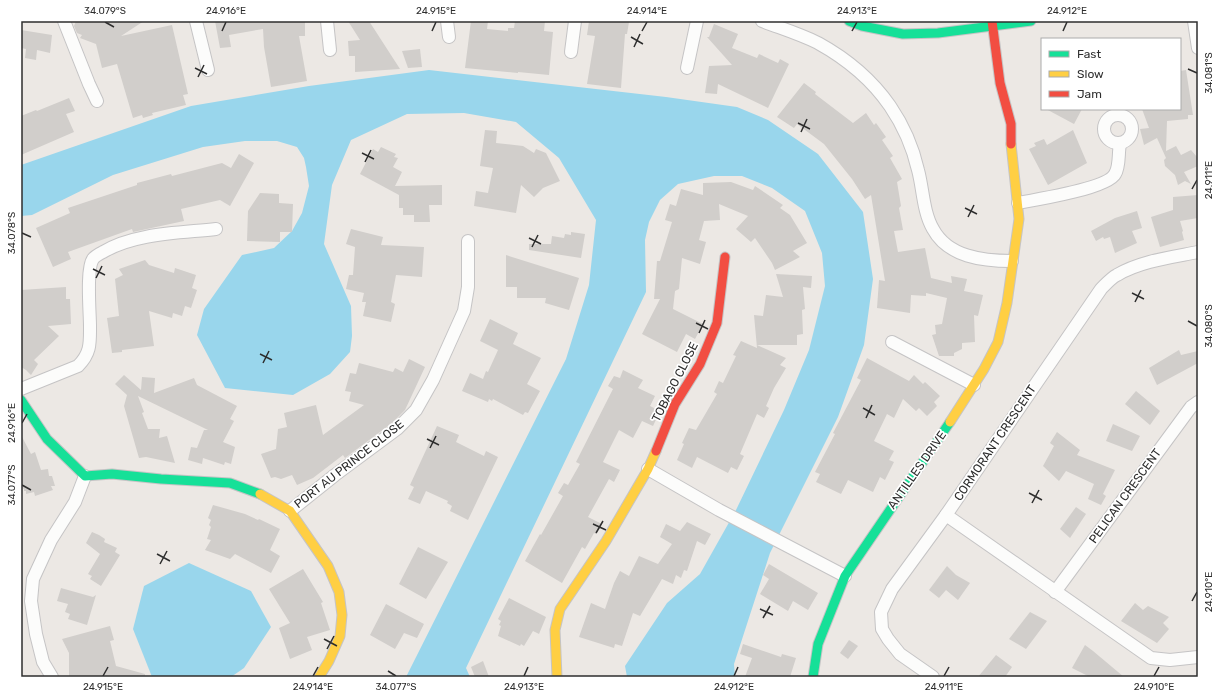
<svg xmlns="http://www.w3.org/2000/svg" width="1219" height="698" font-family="Rubik,sans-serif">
<rect width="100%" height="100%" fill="#ece8e4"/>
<g fill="#99d6ec">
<polygon points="429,70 666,97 737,107 768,120 818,154 863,212 873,279 864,345 838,417 770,553 734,664 735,677 627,677 625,666 667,603 700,574 736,510 784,410 809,350 825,286 822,253 805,211 772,188 742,176 714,176 678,184 660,200 649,222 645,240 646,292 466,668 470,677 406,677 566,359 589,285 596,220 559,158 516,122 464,113 407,114 351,140 332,185 324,244 351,306 352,336 350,352 330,374 293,395 225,388 197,335 204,309 242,255 274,248 292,231 302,213 309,186 306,167 304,158 297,147 277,141 245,141 203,147 113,175 32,215 21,216 21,165 191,106 309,86"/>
<polygon points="189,563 251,591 271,627 244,668 231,677 152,677 133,629 144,586"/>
</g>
<g fill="#d1cecb">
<polygon points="76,21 144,21 121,36 172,25 188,94 183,95 186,105 152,113 153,115 143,118 142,115 133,118 117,64 102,68 96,44 80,38 82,35 77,33 74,26"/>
<polygon points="215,21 305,21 305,36 299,36 307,81 271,87 264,47 263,29 229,35 231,47 220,48"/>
<polygon points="348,21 369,21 400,69 355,72 355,56 349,56 348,41 360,40"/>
<polygon points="471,21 488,21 487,29 508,31 508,28 514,28 515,21 545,21 544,31 553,32 549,75 518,72 518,73 465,68"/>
<polygon points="589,21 629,22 627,34 625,34 621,88 587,84 595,36 587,35"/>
<polygon points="714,24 738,34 732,48 757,58 759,54 778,63 780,59 789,64 768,108 718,84 717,94 705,93 709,66 732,65 707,37 709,37"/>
<polygon points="21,30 52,35 50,53 37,50 36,60 25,58 26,49 21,48"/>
<polygon points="420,49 422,67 408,68 402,51"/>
<polygon points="1186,70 1193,115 1188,115 1188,119 1167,121 1166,151 1176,146 1181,155 1191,150 1197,157 1198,166 1184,172 1191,184 1185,181 1178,185 1175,175 1165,166 1164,160 1166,158 1157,138 1144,145 1140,129 1149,128 1142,109 1180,109 1180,71"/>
<polygon points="804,83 816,92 815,94 853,123 866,113 874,125 876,123 886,137 882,140 893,156 890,158 902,179 897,182 901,206 899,208 903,230 894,231 898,252 925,248 931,278 952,283 951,276 967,279 964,291 983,295 978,316 974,315 975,342 962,343 962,349 954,353 954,356 939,356 932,335 936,334 935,325 942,324 947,298 926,293 926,296 911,295 910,313 877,308 879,280 885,281 871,195 865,199 852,179 824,144 797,124 794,128 777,117"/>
<polygon points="69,98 75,111 66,114 74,132 21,155 21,116 36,110 37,111"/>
<polygon points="1046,109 1082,109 1074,124"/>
<polygon points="485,130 497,131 496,143 523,146 534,153 536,149 546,153 560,181 543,188 534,197 521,185 516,213 474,206 476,191 488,193 493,168 480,166"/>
<polygon points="1073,130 1087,163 1048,185 1029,149 1036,146 1034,143 1044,139 1047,145"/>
<polygon points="381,147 396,154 394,157 398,158 393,167 402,172 395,186 442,185 442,205 429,205 430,222 414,222 414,215 403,215 403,208 399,208 399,195 360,174 373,149 378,152"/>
<polygon points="239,154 254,163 230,206 220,200 181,209 184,221 133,232 132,229 68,252 71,259 53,267 36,228 70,213 68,208 137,185 137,183 171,174 172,176 222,163 231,168"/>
<polygon points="731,182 753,190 755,186 783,205 780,208 790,215 807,243 793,251 800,257 775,270 772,263 755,238 751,242 736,229 748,216 719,204 720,220 704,221 699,240 706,242 700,264 682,258 679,289 675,291 673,309 703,324 695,339 686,334 677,352 642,334 660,299 654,299 657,261 660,261 672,222 665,220 670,204 676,206 681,189 703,195 703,183"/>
<polygon points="260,193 279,194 279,203 293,204 292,232 280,232 280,242 247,241 248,211"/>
<polygon points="1198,195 1198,218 1180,221 1183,231 1182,232 1184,240 1160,247 1151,217 1173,210 1173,197"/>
<polygon points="1137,211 1142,228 1132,231 1137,243 1115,253 1110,237 1104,239 1103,237 1096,241 1091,231 1115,218"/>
<polygon points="351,229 383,237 381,245 424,247 422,277 396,275 391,302 395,304 391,322 363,316 366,302 362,302 364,293 346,289 349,275 353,275 355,247 346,244"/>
<polygon points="571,232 585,234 581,258 529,250 529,244 551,244 552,236 564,238 565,234 571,235"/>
<polygon points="506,255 579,278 569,310 545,303 546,298 517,298 517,287 506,287"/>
<polygon points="145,260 149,265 174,273 175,268 196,275 192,288 197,290 191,308 185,306 182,316 173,313 172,318 149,311 154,346 122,350 122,352 112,353 107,318 119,316 115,279 123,275 119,269"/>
<polygon points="776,274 812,276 811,288 803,287 805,309 802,310 803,334 797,335 797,345 757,345 786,358 780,365 786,368 774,388 766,406 769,408 764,418 757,414 740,454 744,456 737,470 731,467 728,473 697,457 692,468 677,460 684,444 682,443 689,428 696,430 717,394 714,392 719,381 723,383 736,356 733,355 741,341 757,348 754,315 763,316 766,295 783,297"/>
<polygon points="66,287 66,299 70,299 71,324 48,326 59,336 34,360 38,364 31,375 26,370 21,367 21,290"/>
<polygon points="490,319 518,333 513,344 541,358 527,384 540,391 528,413 525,412 523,415 493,399 492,401 489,399 488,402 462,391 470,373 483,379 486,371 488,372 498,350 480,341"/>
<polygon points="1179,350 1181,355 1198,351 1198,363 1157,385 1149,368"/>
<polygon points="867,358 909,381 914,375 923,384 925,382 940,396 934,402 937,406 927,416 919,408 916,411 903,399 894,418 887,414 874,441 894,451 889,460 894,462 885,480 880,477 873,492 848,480 841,494 816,482 820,474 815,472 835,434 833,433 861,380 857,378"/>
<polygon points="409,359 425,367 405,410 392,423 345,458 343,455 313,478 297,485 292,475 281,479 275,477 271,478 261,454 276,449 278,429 287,427 284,413 316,405 323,435 364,405 349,401 351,392 345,391 350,373 356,374 359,363 393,372 395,368 403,372"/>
<polygon points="623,370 643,380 638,388 655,396 650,406 660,411 653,426 642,421 633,438 619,430 603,462 620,470 614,482 609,479 588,517 602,524 596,534 594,533 585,549 582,547 562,583 525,561 540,534 541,535 563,496 558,493 564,483 568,485 580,464 576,462 613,389 608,386 614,376 620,378"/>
<polygon points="124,375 141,390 142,377 155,378 154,393 194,378 197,385 237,406 230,419 234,421 223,442 235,447 231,464 225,462 224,465 203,458 202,464 188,460 191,447 197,448 204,430 208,430 138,396 144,412 142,413 148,429 160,429 159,438 167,436 175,463 146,457 139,458 124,406 127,395 115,384"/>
<polygon points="1136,391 1160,411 1150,425 1125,404"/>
<polygon points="1113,424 1140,436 1132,451 1106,441"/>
<polygon points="437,426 459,435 456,442 484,456 486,451 498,457 468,520 450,511 452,506 447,503 448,501 426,491 420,504 408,499 414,487 410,485"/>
<polygon points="1057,432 1080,450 1077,455 1115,470 1103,494 1106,496 1101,505 1088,499 1094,484 1066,471 1059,481 1043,466 1054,446 1050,443"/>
<polygon points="21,435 31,454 35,452 41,470 48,469 49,476 52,476 55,486 51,486 53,490 35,496 34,492 26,494 26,491 24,491 24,489 21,487"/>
<polygon points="213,505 245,514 258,520 259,519 280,529 270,550 280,556 271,573 235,554 230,559 205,550 211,540 207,539 211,527 209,525 211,520 208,518"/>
<polygon points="1076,507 1086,514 1070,538 1060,529"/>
<polygon points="687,522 711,534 705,545 697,541 687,571 684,570 681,578 676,575 673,584 662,579 640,616 633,613 622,646 615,644 614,648 579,637 591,603 605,609 614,583 620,571 629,576 639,556 658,564 672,544 660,537 666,524 680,531"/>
<polygon points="92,532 99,535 105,539 104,542 117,548 115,552 120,555 101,586 90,579 92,576 88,574 100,554 86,543"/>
<polygon points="418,547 448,562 426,599 399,584"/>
<polygon points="769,564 818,593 808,610 793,601 788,611 760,594 769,579 763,575"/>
<polygon points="947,566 956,575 970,583 958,600 946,590 939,598 929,590"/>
<polygon points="303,569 323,602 321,603 330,630 307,637 312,650 290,659 279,628 290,623 269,589"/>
<polygon points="61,588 93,597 96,595 87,625 68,619 70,614 65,612 68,604 57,601"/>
<polygon points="509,598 546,617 539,634 533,631 524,646 521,644 520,646 498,636 501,626 499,625 501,621 498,619"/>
<polygon points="1135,603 1143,610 1148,606 1169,617 1163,623 1169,629 1157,643 1121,621"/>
<polygon points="386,604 424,624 417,638 404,633 395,649 370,635"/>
<polygon points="1030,612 1047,621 1026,649 1009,639"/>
<polygon points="110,626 114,640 110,641 116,666 145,674 145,677 69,677 69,653 62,639"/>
<polygon points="849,640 858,646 848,659 840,653"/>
<polygon points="743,644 781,657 782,654 796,658 790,677 745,677 752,658 740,654"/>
<polygon points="1085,645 1093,651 1124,677 1090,677 1072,668"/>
<polygon points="996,655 1012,667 1005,677 978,677"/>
<polygon points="483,661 489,677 475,677 471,667"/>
</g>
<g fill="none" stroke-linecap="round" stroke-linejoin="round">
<g stroke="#c5c4c5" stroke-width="14">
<g id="street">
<polyline points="64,21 89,84 97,101"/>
<polyline points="196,21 208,70"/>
<polyline points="327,21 330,50"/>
<polyline points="447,21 449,37"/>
<path d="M762 21C780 28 800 34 818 43 847 59 872 80 890 106 903 125 913 148 918 170 923 188 923 212 933 229 948 257 983 261 1012 261"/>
<polyline points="1194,21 1198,48"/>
<polyline points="571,52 575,21"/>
<polyline points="687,68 697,21"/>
<circle cx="1118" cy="129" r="14"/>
<path d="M1018 203C1035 200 1108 188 1115 174 1120 166 1118 153 1120 144"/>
<polyline points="892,342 974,385"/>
<path d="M21 389 78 366C91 353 90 343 90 326 90 313 86 269 93 259 95 256 99 254 103 252 134 233 180 233 216 229"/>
<polyline points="648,469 719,510 845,576"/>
<polyline points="290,511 335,475 397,429 416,410 433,380 464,311 468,287 468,241"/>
<polyline points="946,515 1151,658 1170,660 1198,657"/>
<polyline points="1055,592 1191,407 1198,402"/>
<polyline points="52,677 43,662 36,634 31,601 33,579 51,540 75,502 85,476"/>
<path d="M933 677 900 654 888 639 882 629 881 612 892 589 946 515 1101 289C1106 284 1111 278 1117 275 1140 261 1173 257 1198 252"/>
</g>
</g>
<g stroke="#c5c4c5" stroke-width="11">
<g id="fast">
<polyline points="849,21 862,26 903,34 938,33 1031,21"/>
<polyline points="21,400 47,439 85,476 112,474 161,479 230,483 260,494"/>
<polyline points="813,677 818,644 845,576 950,422"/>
</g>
</g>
<g stroke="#c5c4c5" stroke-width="11">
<g id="slow">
<polyline points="950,422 984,369 998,342 1007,303 1019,219 1011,144"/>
<polyline points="260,494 290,511 328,566 339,592 342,615 340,636 329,661 319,677"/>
<polyline points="557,677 555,630 560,609 606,541 648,469 656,451"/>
</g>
</g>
<g stroke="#c5c4c5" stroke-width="11">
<g id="jam">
<polyline points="992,21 1000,83 1011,124 1011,144"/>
<polyline points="656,451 675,404 700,364 717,323 725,257"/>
</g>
</g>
<use href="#street" stroke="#fcfcfb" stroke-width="12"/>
<use href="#fast" stroke="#16e098" stroke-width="9"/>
<use href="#slow" stroke="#ffcf43" stroke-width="9"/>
<use href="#jam" stroke="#f24e42" stroke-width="9"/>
</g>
<path fill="none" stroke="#2e2e2e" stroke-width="1.5" d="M105 22 114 27M222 31 226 22M432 31 436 22M642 31 647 22M852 31 857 22M1063 31 1067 22M631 37 643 44M634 47 640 34M195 68 207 74M1188 69 1197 73M198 77 204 65M798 123 810 129M801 132 807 119M362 153 374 159M365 162 371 150M1192 189 1197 180M965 208 977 214M968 217 974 205M22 233 31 237M529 238 541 244M532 247 538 235M93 269 105 275M96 278 102 266M1132 293 1144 299M1135 302 1141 290M1188 321 1197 326M696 323 708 329M699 333 705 320M260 354 272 360M263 363 269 351M863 408 875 415M866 418 872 405M22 423 27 414M427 439 439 445M430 448 436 436M22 485 31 490M1029 493 1042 500M1032 503 1039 490M593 524 606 530M596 533 603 521M157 554 170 561M160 564 167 551M1192 601 1197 592M760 609 773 615M763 618 770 606M324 639 337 646M327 649 334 636M388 671 396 676M103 676 108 667M313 676 318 667M524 676 528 667M734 676 738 667M944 676 949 667M1154 676 1159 667"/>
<g text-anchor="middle" stroke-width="3.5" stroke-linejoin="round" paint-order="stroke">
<g font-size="12" fill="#2e2e2e" stroke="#fff">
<text transform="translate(675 382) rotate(-63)" y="4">TOBAGO CLOSE</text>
<text transform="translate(995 443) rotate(-56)" y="4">CORMORANT CRESCENT</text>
<text transform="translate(349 464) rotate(-38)" y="4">PORT AU PRINCE CLOSE</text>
<text transform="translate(917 470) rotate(-55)" y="4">ANTILLES DRIVE</text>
<text transform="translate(1125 496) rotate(-54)" y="4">PELICAN CRESCENT</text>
</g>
</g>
<rect width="1219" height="698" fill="none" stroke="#ffffff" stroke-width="44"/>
<rect x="1041" y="38" width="140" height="72" fill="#ffffff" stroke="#ababab"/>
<rect x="1049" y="51" width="20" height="6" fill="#16e098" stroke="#ababab"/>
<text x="1077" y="58" font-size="12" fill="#2e2e2e">Fast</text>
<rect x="1049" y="71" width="20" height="6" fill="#ffcf43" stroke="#ababab"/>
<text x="1077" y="78" font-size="12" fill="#2e2e2e">Slow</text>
<rect x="1049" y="91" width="20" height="6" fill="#f24e42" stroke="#ababab"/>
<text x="1077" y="98" font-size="12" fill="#2e2e2e">Jam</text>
<rect x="22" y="22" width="1175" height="654" fill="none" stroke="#2e2e2e" stroke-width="1.5"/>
<g font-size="10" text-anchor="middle" fill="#2e2e2e">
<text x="105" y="14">34.079°S</text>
<text x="226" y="14">24.916°E</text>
<text x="436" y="14">24.915°E</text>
<text x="647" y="14">24.914°E</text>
<text x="857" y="14">24.913°E</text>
<text x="1067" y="14">24.912°E</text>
<text transform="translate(1208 73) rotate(-90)" y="4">34.081°S</text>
<text transform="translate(1208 180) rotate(-90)" y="4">24.911°E</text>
<text transform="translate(11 233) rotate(-90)" y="4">34.078°S</text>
<text transform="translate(1208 326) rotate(-90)" y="4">34.080°S</text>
<text transform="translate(11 423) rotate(-90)" y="4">24.916°E</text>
<text transform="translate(11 485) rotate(-90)" y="4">34.077°S</text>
<text transform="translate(1208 592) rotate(-90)" y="4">24.910°E</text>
<text x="103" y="690">24.915°E</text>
<text x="313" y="690">24.914°E</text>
<text x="396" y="690">34.077°S</text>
<text x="524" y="690">24.913°E</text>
<text x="734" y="690">24.912°E</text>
<text x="944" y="690">24.911°E</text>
<text x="1154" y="690">24.910°E</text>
</g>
</svg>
